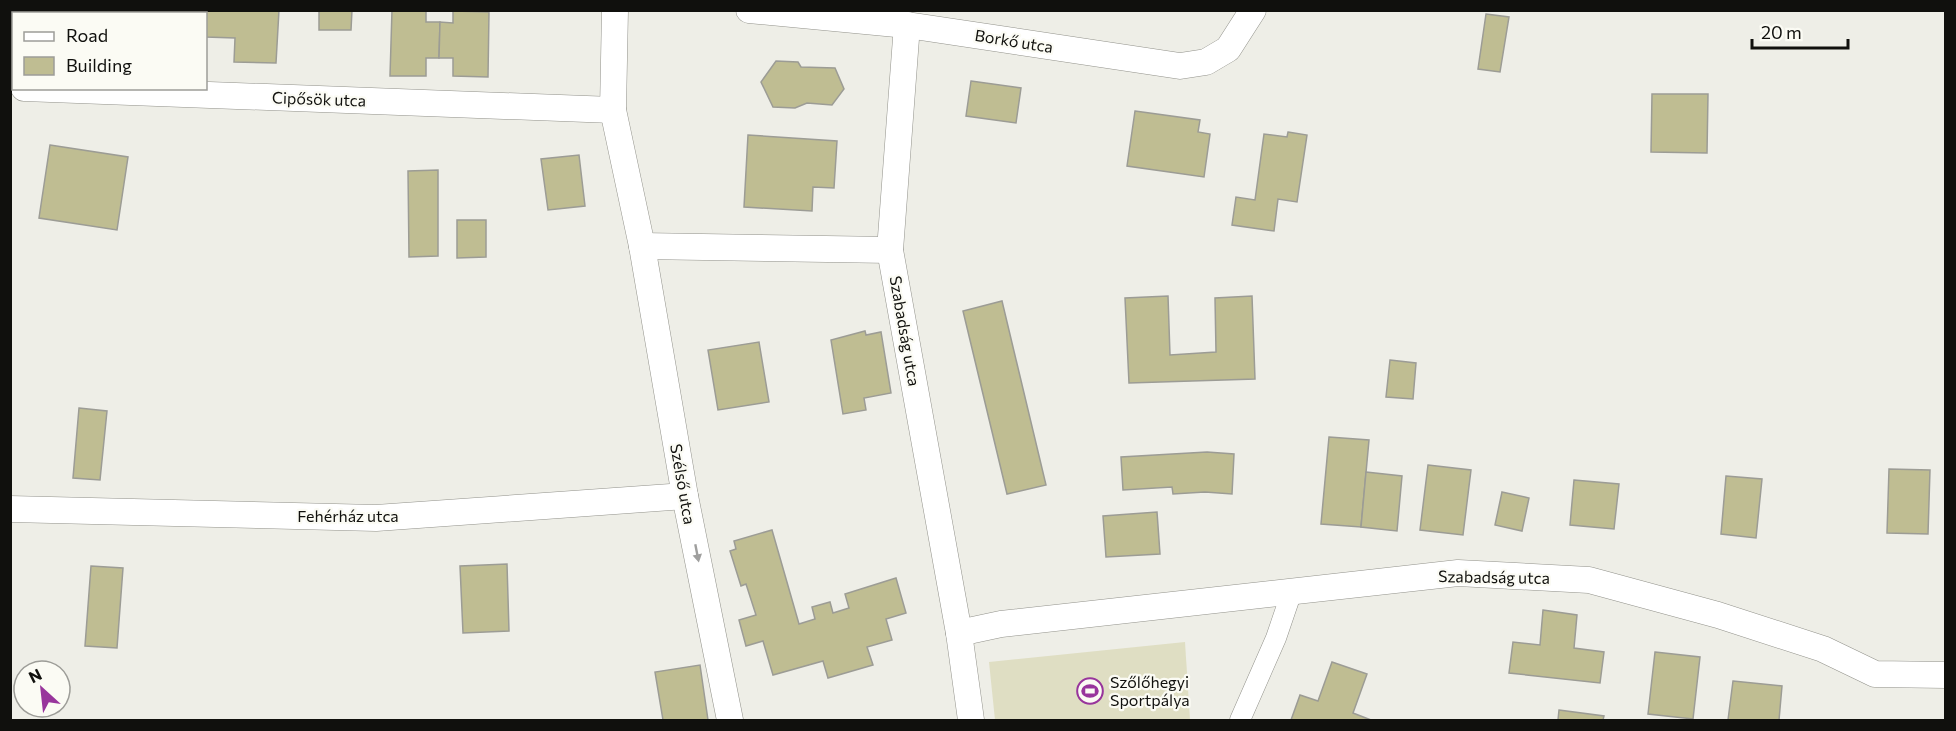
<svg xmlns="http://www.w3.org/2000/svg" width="1956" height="731" font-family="Commissioner,sans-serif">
<rect width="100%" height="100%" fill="#eeeee7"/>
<polygon fill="#dfdec3" points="1185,642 1190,720 995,720 989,662"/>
<g fill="#bfbd92" stroke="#9c9c95" stroke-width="1.5">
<polygon points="157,10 279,10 276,63 234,62 235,38 206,37 206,14 157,14"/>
<polygon points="319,10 352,10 351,30 319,30"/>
<polygon points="392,10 426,11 426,22 440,22 439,58 426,58 426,76 390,76"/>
<polygon points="453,11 489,12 488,77 453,76 453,58 439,58 440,22 453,23"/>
<polygon points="1486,14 1509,17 1500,72 1478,69"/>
<polygon points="776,61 798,62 801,67 835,68 844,89 832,105 807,103 795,108 773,107 761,82"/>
<polygon points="971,81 1021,88 1016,123 966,116"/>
<polygon points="1652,94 1708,94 1707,153 1651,152"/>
<polygon points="1135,111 1200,120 1198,132 1210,134 1204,177 1127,166"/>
<polygon points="1288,132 1307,135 1297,202 1278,199 1274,231 1232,225 1236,197 1255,200 1264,134 1287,137"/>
<polygon points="748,135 837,141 834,188 813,187 812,211 744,207"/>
<polygon points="50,145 128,157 117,230 39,218"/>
<polygon points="579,155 585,206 548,210 541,159"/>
<polygon points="438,170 438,256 409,257 408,171"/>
<polygon points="457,220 486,220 486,257 457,258"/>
<polygon points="1168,296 1170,355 1216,352 1215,298 1252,296 1255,379 1129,383 1125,298"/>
<polygon points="1002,301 1046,485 1007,494 963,311"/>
<polygon points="865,331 866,335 881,332 891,393 864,398 866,410 843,414 831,340"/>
<polygon points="759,342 769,402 718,410 708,350"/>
<polygon points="1390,360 1416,363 1413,399 1386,397"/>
<polygon points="79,408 107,411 100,480 73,478"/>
<polygon points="1329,437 1369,440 1361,527 1321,524"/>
<polygon points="1207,452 1234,454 1232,494 1205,492 1173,494 1172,487 1123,490 1121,457"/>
<polygon points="1428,465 1471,470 1463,535 1420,530"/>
<polygon points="1889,469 1930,470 1928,534 1887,533"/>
<polygon points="1366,472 1402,476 1397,531 1361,527"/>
<polygon points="1726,476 1762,479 1756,538 1721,534"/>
<polygon points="1574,480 1619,484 1614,529 1570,525"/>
<polygon points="1502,492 1529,498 1522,531 1495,525"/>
<polygon points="1157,512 1160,554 1106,557 1103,516"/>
<polygon points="772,530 799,624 815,619 812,607 830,602 833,613 849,608 845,594 896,578 906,613 886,619 892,640 867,647 873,665 828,678 823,661 773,675 763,641 746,646 739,620 756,615 746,584 741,586 730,551 736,549 734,541"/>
<polygon points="507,564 509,631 463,633 460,566"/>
<polygon points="91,566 123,568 117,648 85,646"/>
<polygon points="1543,610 1577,615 1574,648 1604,652 1600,683 1509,673 1513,642 1540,645"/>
<polygon points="1655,652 1700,657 1693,719 1648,714"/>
<polygon points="1332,662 1367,674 1353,713 1371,720 1291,720 1300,695 1318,701"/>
<polygon points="700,665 708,720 663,720 655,672"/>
<polygon points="1733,681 1782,686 1779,720 1728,720"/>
<polygon points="1559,710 1604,716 1603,720 1558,720"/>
</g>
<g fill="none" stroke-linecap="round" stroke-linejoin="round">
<g stroke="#92928b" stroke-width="21">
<polyline id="pedestrian" points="1240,720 1276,638 1292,591"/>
</g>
<g stroke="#92928b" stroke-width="27">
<g id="minor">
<polyline points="615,10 613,110 642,246 685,496 730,720"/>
<polyline points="749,10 907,25 1180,66 1206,62 1228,49 1253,10"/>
<polyline points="907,25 890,250 959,633 971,720"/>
<polyline points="24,88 613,110"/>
<polyline points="642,246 890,250"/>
<polyline points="10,509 376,518 685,496"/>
<polyline points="959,633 1001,624 1458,573 1589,580 1718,615 1823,649 1875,674 1946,675"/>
</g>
</g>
<use href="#pedestrian" stroke="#fff" stroke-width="20"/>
<use href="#minor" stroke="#fff" stroke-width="26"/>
</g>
<defs><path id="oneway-solid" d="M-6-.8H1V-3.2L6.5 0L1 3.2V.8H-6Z" transform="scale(1.5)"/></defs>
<use fill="#9f9f9e" href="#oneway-solid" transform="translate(697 553) rotate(79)"/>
<defs>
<g id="stadium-ring" transform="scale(1.35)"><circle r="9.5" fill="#fbfbf4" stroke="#98359c" stroke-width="1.5"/><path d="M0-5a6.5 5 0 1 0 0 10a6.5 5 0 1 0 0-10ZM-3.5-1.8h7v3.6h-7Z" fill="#98359c"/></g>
</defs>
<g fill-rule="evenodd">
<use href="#stadium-ring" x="1090" y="691"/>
</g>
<g text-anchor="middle" stroke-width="4.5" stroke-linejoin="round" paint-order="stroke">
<g font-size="16" fill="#10100d" stroke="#fbfbf4">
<text transform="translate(1014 41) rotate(9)" y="6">Borkő utca</text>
<text transform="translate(319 99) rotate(2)" y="6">Cipősök utca</text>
<text transform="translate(905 331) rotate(80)" y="6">Szabadság utca</text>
<text transform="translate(683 484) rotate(80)" y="6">Szélső utca</text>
<text x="348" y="522">Fehérház utca</text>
<text transform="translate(1494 577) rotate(1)" y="6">Szabadság utca</text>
</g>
<g font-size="16" fill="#10100d" stroke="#fbfbf4" text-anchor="start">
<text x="1110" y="688">Szőlőhegyi<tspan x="1110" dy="18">Sportpálya</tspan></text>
</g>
</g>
<rect width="1956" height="731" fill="none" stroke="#10100d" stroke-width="24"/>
<rect x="12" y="12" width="195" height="78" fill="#fbfbf4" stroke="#9d9d98" stroke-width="1.5"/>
<rect x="24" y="32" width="30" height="9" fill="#ffffff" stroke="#9d9d98" stroke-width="1.5"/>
<text x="66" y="42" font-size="18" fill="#10100d">Road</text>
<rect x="24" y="57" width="30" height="18" fill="#bfbd92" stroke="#9d9d98" stroke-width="1.5"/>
<text x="66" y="72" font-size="18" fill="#10100d">Building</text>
<g transform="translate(42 689) rotate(333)"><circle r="28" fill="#fbfbf4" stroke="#9d9d98" stroke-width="1.5"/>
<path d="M0-4.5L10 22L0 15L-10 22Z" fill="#98359c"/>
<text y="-9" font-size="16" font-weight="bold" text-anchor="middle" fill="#10100d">N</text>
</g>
<path d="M1752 39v9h96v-9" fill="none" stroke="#10100d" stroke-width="3"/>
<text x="1761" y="39" font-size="18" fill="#10100d" stroke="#fbfbf4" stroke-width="4.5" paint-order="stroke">20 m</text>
</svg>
